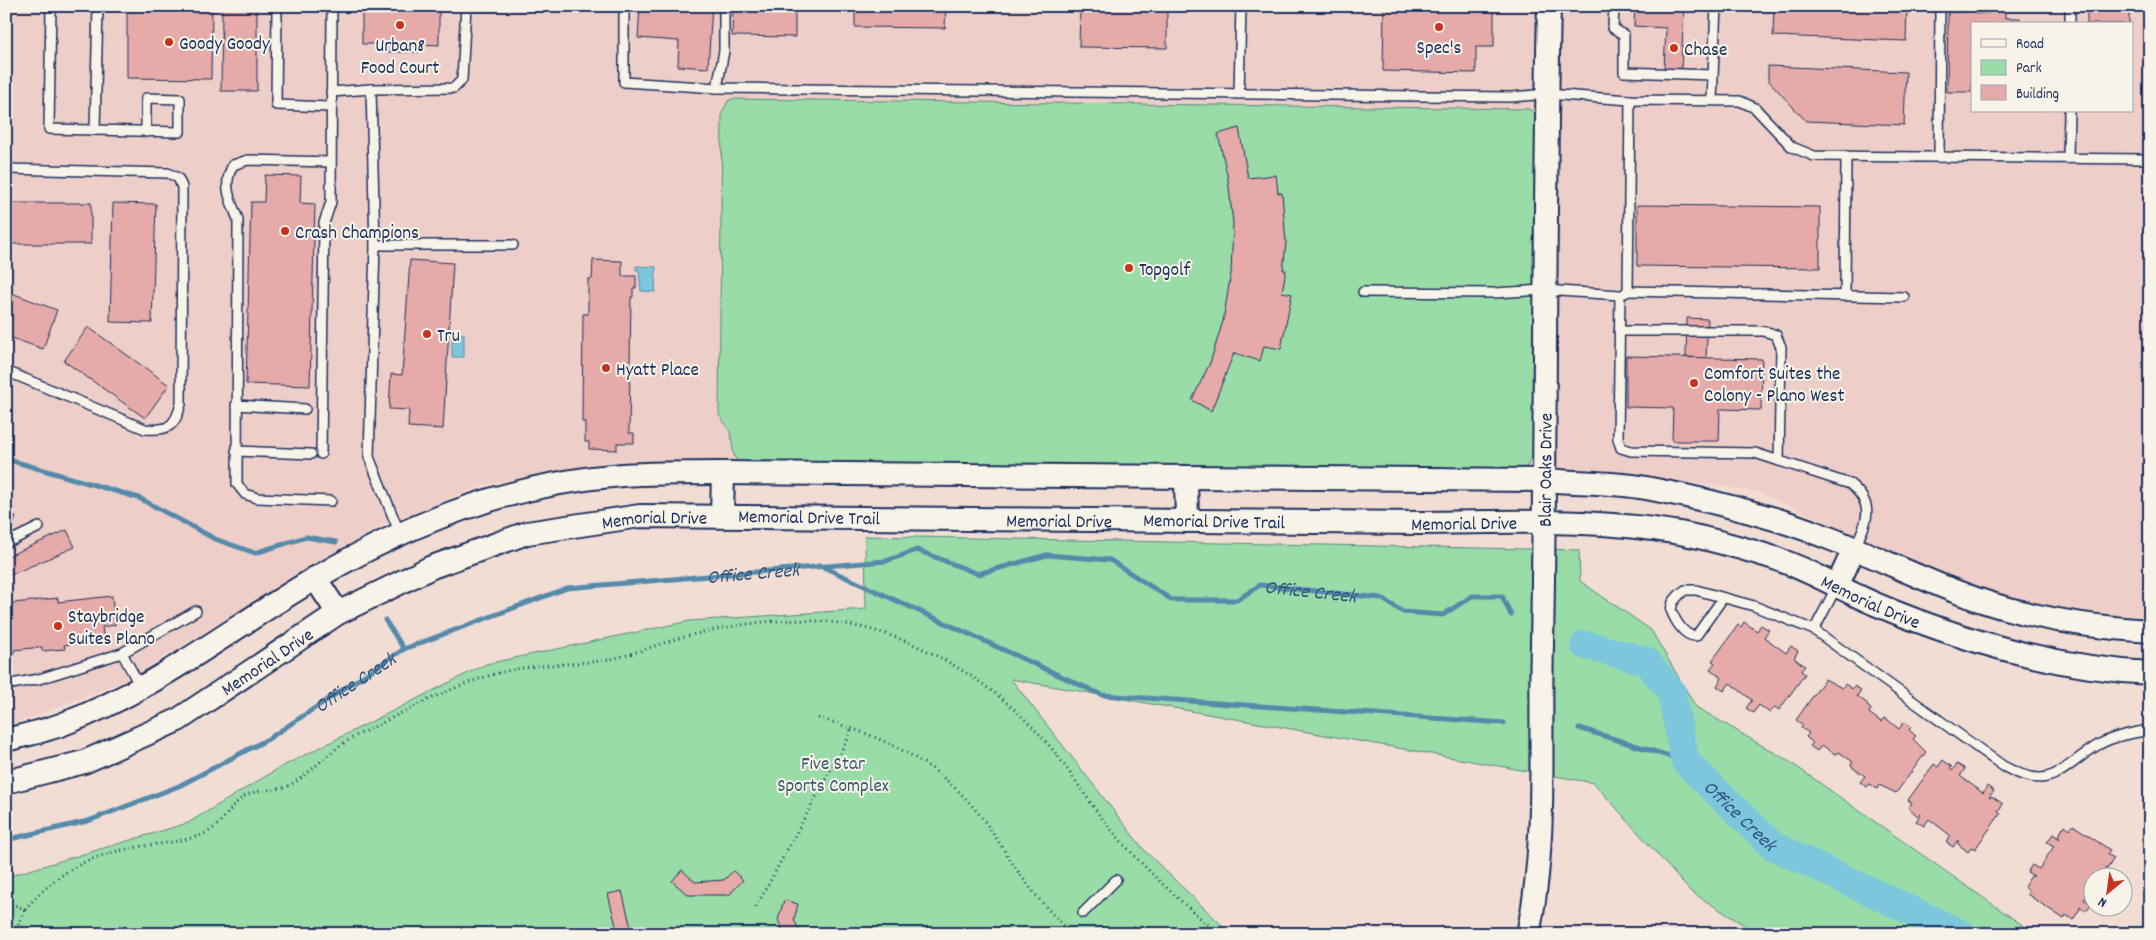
<svg xmlns="http://www.w3.org/2000/svg" width="2156" height="940" font-family="Dekko,sans-serif">
<rect width="100%" height="100%" fill="#f2ddd5"/>
<filter id="ink" filterUnits="userSpaceOnUse"><feTurbulence type="fractalNoise" baseFrequency=".02" numOctaves="2"/><feDisplacementMap in="SourceGraphic" scale="10" xChannelSelector="R" yChannelSelector="G"/><feConvolveMatrix kernelMatrix="1 2 1 2 8 2 1 2 1" color-interpolation-filters="sRGB"/></filter>
<g filter="url(#ink)">
<path fill="#eecec8" fill-rule="evenodd" d="M6 6H2150V616L2093 615 1969 588 1759 492 1589 469 1514 471 608 462 484 485 376 528 127 680 6 727ZM1972 24H2132V111H1972Z"/>
<g fill="#99dca8" stroke="#5a8683">
<path d="M732 99 1529 109 1536 115 1534 451 1528 465 1519 473 743 465C730 457 734 449 731 436 729 428 724 422 719 415L722 113 728 101Z"/>
<polygon points="865,536 1579,550 1580,581 1651,630 1696,707 1787,760 2035,934 1758,934 1690,891 1594,783 1011,679 1145,851 1231,934 6,934 6,877 188,823 281,767 486,664 689,621 866,609"/>
</g>
<g fill="#7cc7dc" stroke="#558aaa">
<polygon points="636,266 656,267 655,292 641,291 639,270 636,270"/>
<rect x="452" y="334" width="12" height="23"/>
</g>
<g fill="none" stroke-linecap="round" stroke-linejoin="round">
<g stroke="#558aaa" stroke-width="5">
<polyline points="6,459 139,498 215,539 255,553 306,537 336,542"/>
<polyline points="819,565 1102,695 1504,723"/>
<polyline points="385,620 404,649"/>
<polyline points="1579,728 1685,761"/>
<path id="s1" d="M6 840 88 821 179 786 268 739 404 649 567 588 886 561 917 550 978 574 1047 555 1110 560 1172 600H1237L1260 585 1381 598 1403 612 1443 615 1472 596H1502L1511 615"/>
</g>
<path stroke="#7cc7dc" stroke-width="29" id="s2" d="M1585 645 1646 661 1671 691 1685 761 1773 846 1961 934"/>
</g>
<g fill="#e6aaa8" stroke="#1b2f5e">
<polygon points="127,6 212,6 211,79 127,78"/>
<polygon points="222,6 257,6 257,91 221,91"/>
<polygon points="362,6 439,6 439,45 419,44 419,52 384,52 384,44 362,44"/>
<polygon points="640,6 712,6 708,68 678,66 679,41 638,38"/>
<polygon points="733,6 795,6 795,37 732,36"/>
<polygon points="855,6 946,6 945,28 855,27"/>
<polygon points="1080,6 1167,6 1167,48 1079,47"/>
<polygon points="1384,6 1494,6 1494,47 1476,47 1476,73 1383,71"/>
<polygon points="1635,6 1684,6 1681,70 1664,68 1666,28 1634,26"/>
<polygon points="1774,6 1907,6 1906,41 1773,36"/>
<rect x="2087" y="6" width="42" height="18"/>
<polygon points="1962,8 1976,8 1976,14 2005,11 2005,18 2020,18 2020,24 1972,24 1972,92 1947,92 1948,12 1962,12"/>
<polygon points="1768,66 1906,72 1904,125 1806,121 1768,80"/>
<polygon points="1239,128 1248,178 1276,175 1278,193 1282,193 1286,243 1283,270 1286,270 1282,292 1292,294 1281,349 1264,346 1260,361 1234,353 1211,411 1192,400 1210,363 1223,321 1231,273 1233,223 1228,179 1218,134"/>
<polygon points="265,175 301,176 300,203 315,204 310,386 246,384 251,202 264,202"/>
<rect x="6" y="203" width="85" height="41"/>
<polygon points="113,203 156,204 152,323 110,322"/>
<polygon points="1637,205 1820,207 1820,268 1637,266"/>
<polygon points="410,260 453,263 443,429 408,427 409,410 389,409 391,374 402,375"/>
<polygon points="593,260 622,261 622,276 636,276 636,288 633,288 633,297 631,297 629,433 634,433 634,443 617,443 617,450 589,449 589,442 585,442 585,422 582,422 583,314 588,314 588,279 592,279"/>
<polygon points="6,291 57,310 43,349 6,336"/>
<polygon points="1687,318 1708,319 1706,358 1686,357"/>
<polygon points="88,327 169,385 145,418 64,361"/>
<polygon points="1626,356 1762,359 1761,410 1720,409 1719,441 1672,441 1673,408 1626,407"/>
<polygon points="6,514 16,517 11,531 6,529"/>
<polygon points="67,530 75,547 6,577 6,557"/>
<polygon points="112,596 115,625 102,627 104,640 64,645 65,649 42,651 42,647 14,650 14,653 10,654 10,658 6,658 6,604 58,598 58,602"/>
<polygon points="1744,622 1757,631 1761,625 1769,630 1764,637 1786,653 1791,646 1798,651 1794,658 1805,666 1801,671 1805,674 1779,710 1775,707 1770,713 1759,705 1753,713 1746,708 1752,700 1730,683 1724,691 1717,686 1722,678 1710,669 1715,663 1712,661 1738,625 1741,627"/>
<polygon points="1825,679 1842,688 1845,684 1852,689 1854,686 1861,690 1857,696 1868,704 1867,706 1871,709 1869,713 1881,722 1884,718 1888,720 1899,729 1904,722 1911,727 1909,730 1916,736 1913,739 1926,752 1896,793 1879,785 1877,789 1870,784 1867,787 1860,782 1865,776 1853,768 1851,764 1853,762 1839,752 1837,754 1833,753 1822,745 1817,751 1810,746 1813,743 1806,737 1809,733 1801,728 1803,725 1796,720"/>
<polygon points="1943,760 1952,767 1950,769 1952,771 1957,764 1965,769 1960,776 1983,793 1987,786 1994,791 1989,797 1993,797 2003,804 1998,811 2001,813 1975,849 1972,847 1968,852 1958,844 1958,840 1953,847 1946,842 1951,836 1929,819 1924,826 1916,821 1921,814 1918,816 1908,808 1912,803 1908,800 1934,764 1938,767"/>
<polygon points="2065,825 2070,829 2073,825 2110,850 2107,854 2114,858 2108,868 2104,868 2111,873 2108,878 2094,878 2094,884 2084,899 2091,904 2086,911 2079,906 2080,909 2073,920 2066,915 2064,919 2027,894 2029,891 2024,887 2031,876 2034,876 2027,872 2032,865 2039,869 2054,846 2047,842 2053,834 2060,839 2058,836"/>
<polygon points="682,870 695,882 724,880 733,871 743,880 729,895 688,895 672,881"/>
<polygon points="622,891 631,928 627,934 611,934 616,926 608,894"/>
<polygon points="784,900 798,904 794,920 801,934 785,934 778,920"/>
</g>
<g fill="none" stroke-linecap="round" stroke-linejoin="round">
<g stroke="#1b2f5e" stroke-width="12">
<g id="service">
<polyline points="51,6 49,129 180,132 180,99 146,98 146,132"/>
<polyline points="277,6 276,105 330,107"/>
<polyline points="624,6 624,82 717,88 1511,97 1547,94 1630,100 1740,101 1755,108 1792,147 1814,156 2150,159"/>
<polyline points="1614,6 1613,28 1624,35 1624,72 1713,75"/>
<polyline points="2070,24 2070,6"/>
<polyline points="717,88 724,51 724,6"/>
<polyline points="371,89 375,245"/>
<polyline points="331,92 371,89 454,88 462,80 466,6"/>
<polyline points="1239,94 1241,6"/>
<polyline points="1712,100 1716,6"/>
<polyline points="95,130 98,6"/>
<polyline points="1939,157 1940,6"/>
<polyline points="2068,158 2069,111"/>
<path d="M6 169 168 173 178 178 182 187 181 404C175 427 168 431 145 429L6 371"/>
<polyline points="1628,291 1904,297"/>
<path d="M1363 292 1494 293 1544 290 1620 295 1618 439 1621 448 1631 451 1755 453 1850 484C1876 505 1867 521 1855 547"/>
<polyline points="1625,293 1628,291 1630,100"/>
<polyline points="1845,296 1846,156"/>
<polyline points="1619,331 1764,331 1776,335 1781,347 1779,461"/>
<polyline points="236,405 305,409"/>
<polyline points="236,451 311,454"/>
<polyline points="321,454 324,223 331,202 332,6"/>
<path d="M331 501 257 498 245 494 237 484 238 219C230 200 222 185 233 165L248 160 331 162"/>
<polyline points="400,534 369,457 375,245 513,245"/>
<polyline points="6,543 39,527"/>
<path d="M1723 598 1696 636C1684 637 1675 620 1671 610L1673 602 1679 595 1685 590H1696L1754 606 1814 630 2003 766C2052 793 2059 769 2098 745 2114 736 2132 733 2150 730"/>
<polyline points="1814,630 1837,586"/>
<polyline points="122,653 141,688"/>
<polyline points="6,685 39,679 122,653 196,611"/>
<polyline points="1083,913 1116,880"/>
</g>
</g>
<g stroke="#1b2f5e" stroke-width="26">
<g id="tertiary">
<polyline points="1186,478 1187,521"/>
<polyline points="722,516 723,473"/>
<polyline points="315,578 338,613"/>
<polyline points="1837,586 1854,549"/>
<path d="M6 740C25 735 45 731 63 724 155 690 232 627 316 578 409 523 514 483 622 475 655 473 689 473 723 473L1544 480C1577 483 1613 482 1646 488 1690 496 1735 507 1778 520 1840 539 1897 569 1957 592 2018 616 2085 627 2150 631"/>
<path id="s3" d="M6 782 84 762 178 720 338 613 432 567 527 533 640 516 1419 523C1505 522 1594 518 1680 533 1710 539 1739 547 1768 556 1805 567 1840 589 1875 604 1963 641 2054 668 2150 673"/>
<path id="s4" d="M1528 934C1548 840 1539 741 1542 645 1546 432 1544 219 1549 6"/>
</g>
</g>
<g stroke="#1b2f5e" stroke-width="3" stroke-dasharray="1 4" stroke-linecap="butt">
<path d="M818 718C875 734 925 755 966 799 986 820 1001 846 1017 870 1033 893 1052 915 1072 934"/>
<path d="M6 902 25 909C62 868 91 854 145 846 165 843 187 841 206 833 224 824 230 804 247 795 259 789 275 791 288 786 304 778 318 763 332 752 345 741 359 734 374 727 414 706 479 673 523 668 551 664 579 664 606 660 632 655 655 645 680 638 763 616 839 610 919 647 970 671 1015 704 1051 748 1072 773 1088 802 1109 827 1142 867 1180 901 1219 934"/>
<polyline points="756,907 847,740 852,727"/>
<polyline points="14,934 25,909"/>
<polyline points="1054,934 1064,926"/>
</g>
<use href="#service" stroke="#f7f3e8" stroke-width="9"/>
<use href="#tertiary" stroke="#f7f3e8" stroke-width="22"/>
</g>
</g>
<g fill="#c8321e" stroke="#f7f3e8" stroke-width="2">
<circle cx="400" cy="25" r="5"/>
<circle cx="1439" cy="27" r="5"/>
<circle cx="169" cy="42" r="5"/>
<circle cx="1674" cy="48" r="5"/>
<circle cx="285" cy="231" r="5"/>
<circle cx="1129" cy="268" r="5"/>
<circle cx="427" cy="334" r="5"/>
<circle cx="606" cy="368" r="5"/>
<circle cx="1694" cy="383" r="5"/>
<circle cx="58" cy="626" r="5"/>
</g>
<g text-anchor="middle" stroke-width="4" stroke-linejoin="round" paint-order="stroke">
<g font-size="19" fill="#1b2f5e" stroke="#f7f3e8" text-anchor="start">
<text x="179" y="49">Goody Goody</text>
<text x="400" y="51" text-anchor="middle">Urban8<tspan x="400" dy="22">Food Court</tspan></text>
<text x="1439" y="53" text-anchor="middle">Spec's</text>
<text x="1684" y="55">Chase</text>
<text x="295" y="238">Crash Champions</text>
<text x="1139" y="275">Topgolf</text>
<text x="437" y="341">Tru</text>
<text x="616" y="375">Hyatt Place</text>
<text x="1704" y="379">Comfort Suites the<tspan x="1704" dy="22">Colony - Plano West</tspan></text>
<text x="68" y="622">Staybridge<tspan x="68" dy="22">Suites Plano</tspan></text>
</g>
<g font-size="19" fill="#1b2f5e" stroke="#f7f3e8">
<text dy="7" stroke="none"><textPath href="#s4" startOffset="465">Blair Oaks Drive</textPath></text>
<text transform="translate(809 516) rotate(1)" y="7">Memorial Drive Trail</text>
<text dy="7" stroke="none"><textPath href="#s3" startOffset="710">Memorial Drive</textPath></text>
<text dy="7" stroke="none"><textPath href="#s3" startOffset="1115">Memorial Drive</textPath></text>
<text transform="translate(1214 520) rotate(1)" y="7">Memorial Drive Trail</text>
<text dy="7" stroke="none"><textPath href="#s3" startOffset="1520">Memorial Drive</textPath></text>
<text dy="7" stroke="none"><textPath href="#s3" startOffset="1940">Memorial Drive</textPath></text>
<text dy="7" stroke="none"><textPath href="#s3" startOffset="290">Memorial Drive</textPath></text>
</g>
<g font-size="19" fill="#3a5a70" stroke="#f7f3e8">
<text x="833" y="769">Five Star<tspan x="833" dy="22">Sports Complex</tspan></text>
</g>
<g font-size="20" font-style="italic" fill="#33557e" stroke="#f7f3e8">
<text dy="7" stroke="none"><textPath href="#s1" startOffset="806">Office Creek</textPath></text>
<text dy="7" stroke="none"><textPath href="#s1" startOffset="1390">Office Creek</textPath></text>
<text dy="7" stroke="none"><textPath href="#s1" startOffset="386">Office Creek</textPath></text>
<text dy="7" stroke="none"><textPath href="#s2" startOffset="251">Office Creek</textPath></text>
</g>
</g>
<rect width="2156" height="940" fill="none" stroke="#f7f3e8" stroke-width="25"/>
<rect x="12" y="12" width="2131" height="915" fill="none" stroke="#1b2f5e" stroke-width="2" filter="url(#ink)"/>
<rect x="1971" y="22" width="162" height="90" fill="#f7f3e8" stroke="#9fa5b1"/>
<rect x="1981" y="39" width="25" height="8" fill="#f7f3e8" stroke="#9fa5b1"/>
<text x="2016" y="48" font-size="15" fill="#1b2f5e">Road</text>
<rect x="1981" y="60" width="25" height="15" fill="#99dca8" stroke="#9fa5b1"/>
<text x="2016" y="72" font-size="15" fill="#1b2f5e">Park</text>
<rect x="1981" y="85" width="25" height="15" fill="#e6aaa8" stroke="#9fa5b1"/>
<text x="2016" y="98" font-size="15" fill="#1b2f5e">Building</text>
<g transform="translate(2108 892) rotate(209)"><circle r="24" fill="#f7f3e8" stroke="#9fa5b1"/>
<path d="M0-4L9 19L0 12L-9 19Z" fill="#c8321e"/>
<text y="-8" font-size="14" font-weight="bold" text-anchor="middle" fill="#1b2f5e">N</text>
</g>
</svg>
